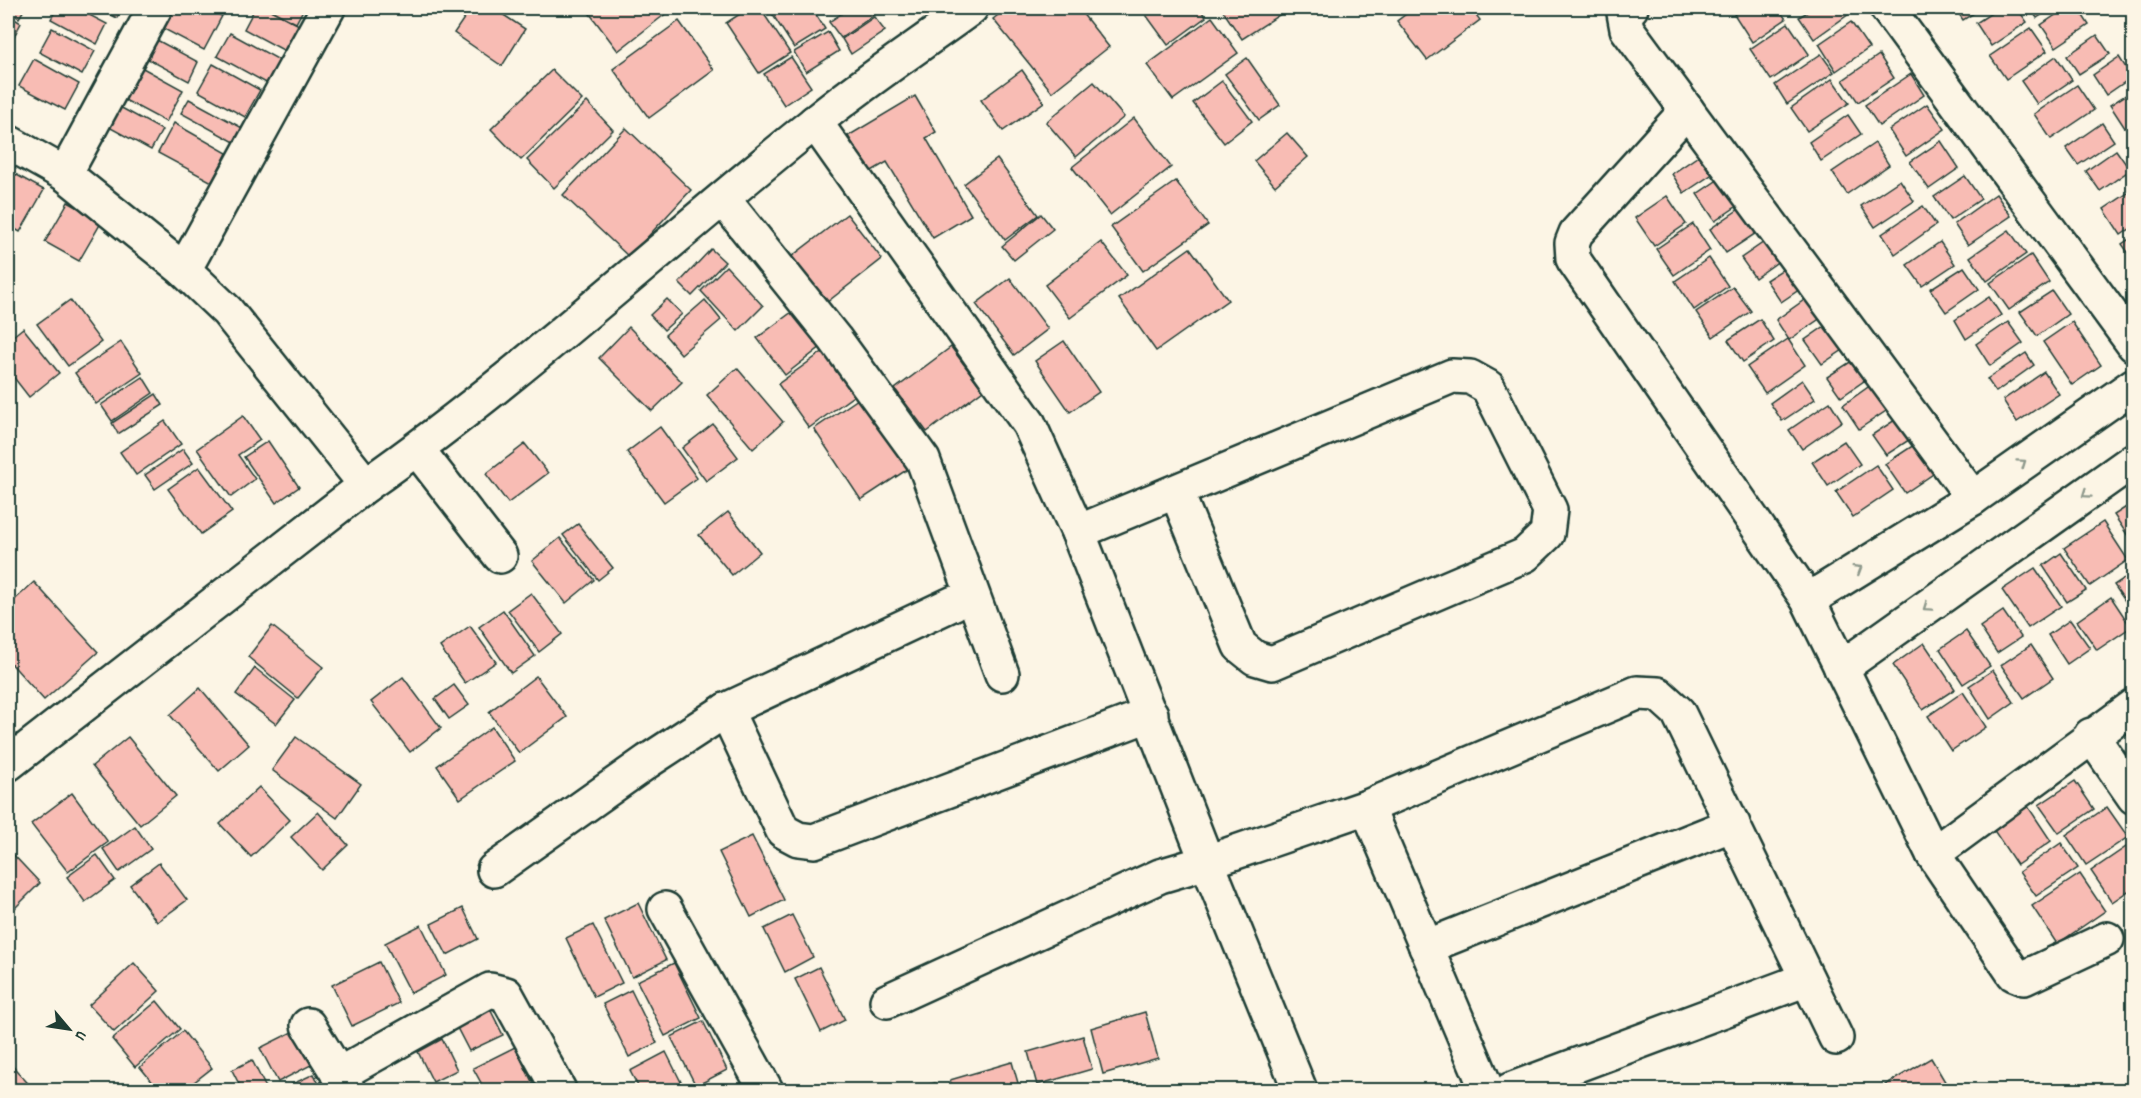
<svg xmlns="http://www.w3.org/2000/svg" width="2141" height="1098" font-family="Dekko,sans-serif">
<rect width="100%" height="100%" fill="#fcf5e5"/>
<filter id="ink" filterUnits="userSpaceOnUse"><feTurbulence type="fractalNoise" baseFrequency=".0167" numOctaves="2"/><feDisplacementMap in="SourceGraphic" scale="12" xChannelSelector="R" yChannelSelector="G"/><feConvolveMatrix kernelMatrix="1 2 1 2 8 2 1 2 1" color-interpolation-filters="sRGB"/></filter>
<g filter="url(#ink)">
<g fill="#f8bcb4" stroke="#1f3d34" stroke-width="1.5">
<polygon points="8,8 25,8 19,18 8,11"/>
<polygon points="57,8 76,8 107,24 97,44 51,19"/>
<polygon points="98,8 122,8 117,18"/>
<polygon points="175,8 205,8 222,16 204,50 164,29"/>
<polygon points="255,8 267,8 299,25 285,51 244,29"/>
<polygon points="267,8 304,8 296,23"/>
<polygon points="471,8 493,8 525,29 502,66 454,33"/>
<polygon points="591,8 664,8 668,12 618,51 587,10"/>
<polygon points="749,8 760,8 790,53 759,73 726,23"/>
<polygon points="779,8 812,8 825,29 794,48 771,12"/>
<polygon points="850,8 869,8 874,15 841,38 829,22"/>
<polygon points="1007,8 1078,8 1109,47 1052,92 993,19"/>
<polygon points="1141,8 1199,8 1206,17 1168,45"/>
<polygon points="1221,8 1290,8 1242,39"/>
<polygon points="1414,8 1471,8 1480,20 1427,60 1397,21"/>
<polygon points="1743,8 1778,8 1786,19 1752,42 1734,14"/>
<polygon points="1814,8 1845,8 1849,14 1814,39 1799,17"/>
<polygon points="1955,8 1982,8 1963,20"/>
<polygon points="1999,8 2017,8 2027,22 1991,46 1976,23"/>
<polygon points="2030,8 2052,8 2037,18"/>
<polygon points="2066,8 2078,8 2089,25 2056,47 2041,25"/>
<polygon points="8,15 21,23 8,48"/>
<polygon points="874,17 885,31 851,54 842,39"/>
<polygon points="1212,17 1238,53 1173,100 1147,65"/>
<polygon points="679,21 714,70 649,118 613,69"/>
<polygon points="1851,22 1869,48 1836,71 1819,44"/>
<polygon points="1788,23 1809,54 1771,80 1750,49"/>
<polygon points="52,28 95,51 82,75 39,52"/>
<polygon points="2031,28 2047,51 2006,79 1990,56"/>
<polygon points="828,32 839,51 806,72 794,52"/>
<polygon points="230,33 283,62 270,85 217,56"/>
<polygon points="2097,35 2110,54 2079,74 2067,56"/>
<polygon points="155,39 198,62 189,81 146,58"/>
<polygon points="1821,54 1834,72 1787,104 1775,85"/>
<polygon points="1879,55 1894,78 1858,102 1843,80"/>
<polygon points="2056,56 2072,80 2037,104 2021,81"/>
<polygon points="791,57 811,87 784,105 764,74"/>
<polygon points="2119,57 2132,77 2106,95 2093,75"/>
<polygon points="1247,58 1280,105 1259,120 1225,74"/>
<polygon points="34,59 79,84 65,110 19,86"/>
<polygon points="213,64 260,90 245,117 198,91"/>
<polygon points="141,67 183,90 166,122 123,99"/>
<polygon points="552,70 582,100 521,160 491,129"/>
<polygon points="1022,70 1044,102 1003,131 981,100"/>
<polygon points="1911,74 1924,95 1879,126 1865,105"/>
<polygon points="1832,79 1849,103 1807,131 1791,108"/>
<polygon points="1222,81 1252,121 1224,143 1193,103"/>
<polygon points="1094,82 1124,117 1076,157 1046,122"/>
<polygon points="2077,85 2094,110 2051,139 2034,114"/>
<polygon points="2132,91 2134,123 2125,128 2110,105"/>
<polygon points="915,96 936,132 926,138 971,215 933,238 887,162 870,172 848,136"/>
<polygon points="189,99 246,130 238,144 181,113"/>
<polygon points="587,102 613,130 554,188 527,160"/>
<polygon points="1927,104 1945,129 1906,156 1889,130"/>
<polygon points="118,106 162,130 151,150 107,126"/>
<polygon points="1848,115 1861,134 1821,161 1809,142"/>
<polygon points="1134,118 1171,167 1110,215 1072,167"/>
<polygon points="174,123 227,153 212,182 158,153"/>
<polygon points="2102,123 2114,141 2078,165 2066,148"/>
<polygon points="626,128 691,190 629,257 563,195"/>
<polygon points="1287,133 1308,157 1275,186 1254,161"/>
<polygon points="1941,141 1959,168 1929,189 1910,162"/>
<polygon points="1875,143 1889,165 1847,194 1832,172"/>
<polygon points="1710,148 1723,167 1684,193 1672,174"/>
<polygon points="2116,150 2130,170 2100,191 2086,171"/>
<polygon points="997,159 1038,215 1005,240 964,184"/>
<polygon points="1728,173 1746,200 1715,221 1697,194"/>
<polygon points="15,174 44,190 20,232 8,225 8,188"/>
<polygon points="1965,176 1981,199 1950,220 1934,197"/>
<polygon points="1900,180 1914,201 1875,227 1861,206"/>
<polygon points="1176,181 1208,225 1143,271 1111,227"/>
<polygon points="2134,189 2134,226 2121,235 2104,209"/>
<polygon points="1996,194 2011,216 1968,245 1954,224"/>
<polygon points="1667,196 1686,224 1654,246 1635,218"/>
<polygon points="1751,201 1767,226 1726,253 1710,229"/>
<polygon points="68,202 102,221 79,261 45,242"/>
<polygon points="1923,206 1936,225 1895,254 1882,234"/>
<polygon points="847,214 882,259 826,303 791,257"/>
<polygon points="1041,214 1053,229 1014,260 1002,246"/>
<polygon points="1693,224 1710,250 1674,275 1656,249"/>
<polygon points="2009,230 2026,254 1987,281 1970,257"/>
<polygon points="2134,236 2134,261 2122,244"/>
<polygon points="1770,238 1783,258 1755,278 1741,258"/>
<polygon points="1101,242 1127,275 1070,318 1045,285"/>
<polygon points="1940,242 1955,264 1922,286 1907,265"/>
<polygon points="1190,248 1228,300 1156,351 1119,299"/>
<polygon points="711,249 725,262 692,296 679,283"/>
<polygon points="2031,255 2049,282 2009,310 1990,283"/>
<polygon points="1709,258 1728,286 1694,310 1675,281"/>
<polygon points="1794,262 1809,283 1781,302 1766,280"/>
<polygon points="726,266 763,306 738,331 701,291"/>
<polygon points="1964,267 1979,289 1946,312 1930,289"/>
<polygon points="1010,278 1048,329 1014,355 976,304"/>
<polygon points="1733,287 1751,311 1713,337 1696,312"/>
<polygon points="2052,291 2068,314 2037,336 2020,312"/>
<polygon points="1814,293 1828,313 1789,340 1776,320"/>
<polygon points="1989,297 2001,315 1966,339 1955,320"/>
<polygon points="667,299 682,314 664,330 650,315"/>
<polygon points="70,300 101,342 68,366 37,324"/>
<polygon points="705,300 721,320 681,354 665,335"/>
<polygon points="804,303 831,339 785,375 757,338"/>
<polygon points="1760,319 1774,341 1743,362 1728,340"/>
<polygon points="1835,319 1852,344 1822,364 1805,340"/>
<polygon points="2008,322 2023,343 1990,366 1976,344"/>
<polygon points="2072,322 2101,365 2072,385 2043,342"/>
<polygon points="629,327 682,382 652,411 599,358"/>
<polygon points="23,328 59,373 29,397 8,370 8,340"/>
<polygon points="1788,339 1805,365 1765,393 1747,367"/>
<polygon points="1064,341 1099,392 1070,412 1035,361"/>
<polygon points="121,342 142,373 96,404 75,373"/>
<polygon points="835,343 867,386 809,428 778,384"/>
<polygon points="951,347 983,390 927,432 895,389"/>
<polygon points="2026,353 2034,365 1996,392 1987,379"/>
<polygon points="1858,357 1871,376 1841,397 1827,377"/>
<polygon points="737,368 783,422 753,449 707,395"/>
<polygon points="2044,372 2059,394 2017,422 2003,400"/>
<polygon points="143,377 153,393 112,421 101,405"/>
<polygon points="1802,380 1815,399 1782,421 1770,403"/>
<polygon points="1878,380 1895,405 1859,429 1843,405"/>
<polygon points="156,394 163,405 118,434 112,423"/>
<polygon points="861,397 908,469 861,500 814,429"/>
<polygon points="1830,402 1842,421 1802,449 1789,430"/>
<polygon points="243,416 260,440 238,455 255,479 231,497 197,449"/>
<polygon points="1901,416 1915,436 1886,455 1872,435"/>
<polygon points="165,421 181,444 136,475 120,452"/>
<polygon points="713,424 738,457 706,481 682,448"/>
<polygon points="660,427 697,478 664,502 627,452"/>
<polygon points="268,441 299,487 276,503 244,457"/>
<polygon points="1844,441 1860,464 1828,486 1812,462"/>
<polygon points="1920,441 1939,470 1905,493 1885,464"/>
<polygon points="525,444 548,473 508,503 486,474"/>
<polygon points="183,449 193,463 155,489 145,475"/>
<polygon points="1876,465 1893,490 1853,517 1836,492"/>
<polygon points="199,467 232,512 201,534 168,489"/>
<polygon points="2134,502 2134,545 2114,515"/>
<polygon points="728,512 760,552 732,575 699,535"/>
<polygon points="2103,522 2128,560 2090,586 2064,548"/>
<polygon points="578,524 613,568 598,580 563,535"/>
<polygon points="560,538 594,580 566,603 532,561"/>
<polygon points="2061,553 2086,590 2067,602 2043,566"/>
<polygon points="2035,568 2061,606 2028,628 2002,590"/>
<polygon points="2134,572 2134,614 2114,585"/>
<polygon points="34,582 98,652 44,700 8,660 8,606"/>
<polygon points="531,593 562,634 539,652 508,610"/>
<polygon points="2111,597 2131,627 2097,650 2077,621"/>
<polygon points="503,610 535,656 511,673 479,627"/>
<polygon points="2003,611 2021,637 1997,653 1980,627"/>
<polygon points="2070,620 2090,648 2067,664 2048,635"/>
<polygon points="272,626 323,667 298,698 248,657"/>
<polygon points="470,626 496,662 465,683 440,647"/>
<polygon points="1966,631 1990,666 1963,684 1940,649"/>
<polygon points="1924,643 1955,689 1923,710 1893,665"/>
<polygon points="2031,645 2053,678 2024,698 2001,665"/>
<polygon points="255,668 295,700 276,724 236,694"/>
<polygon points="1993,670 2014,702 1990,719 1969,686"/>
<polygon points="536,676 567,717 519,753 489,712"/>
<polygon points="403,677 441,728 410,752 371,702"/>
<polygon points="454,685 469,705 449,719 435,699"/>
<polygon points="200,688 249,745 219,771 170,715"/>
<polygon points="1963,692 1986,727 1951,751 1928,716"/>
<polygon points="492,727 515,761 460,799 437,766"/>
<polygon points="128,737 176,796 140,825 92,766"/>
<polygon points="296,737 361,784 337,818 272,770"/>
<polygon points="2075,781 2094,809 2059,833 2039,805"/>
<polygon points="259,787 290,820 251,857 220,824"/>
<polygon points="72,793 108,842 68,872 31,824"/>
<polygon points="2027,805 2051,841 2017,865 1993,829"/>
<polygon points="2107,807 2128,837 2086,865 2066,835"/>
<polygon points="318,812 348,845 322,870 291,837"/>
<polygon points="135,826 151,849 119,872 103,849"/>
<polygon points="752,836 784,900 751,917 719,852"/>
<polygon points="2061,843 2078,868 2036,896 2019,872"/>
<polygon points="2129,845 2134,851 2134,887 2112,902 2091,871"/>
<polygon points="8,849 40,883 13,910 8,905"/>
<polygon points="97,855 115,880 85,902 67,877"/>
<polygon points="159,863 187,900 157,922 130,885"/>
<polygon points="2080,874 2105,911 2057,944 2032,906"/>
<polygon points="638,903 666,960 632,977 604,920"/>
<polygon points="463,908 478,939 447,955 431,924"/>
<polygon points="792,915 813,957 785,972 764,929"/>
<polygon points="421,925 446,975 411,993 385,943"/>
<polygon points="593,925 622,983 594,997 566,938"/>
<polygon points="379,962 399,1003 352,1026 332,985"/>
<polygon points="134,963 159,991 114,1032 89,1005"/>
<polygon points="674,963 701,1018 665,1036 637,981"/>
<polygon points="819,967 845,1020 821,1032 795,979"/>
<polygon points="631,990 657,1043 629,1057 603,1004"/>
<polygon points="157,1001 180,1029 135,1067 112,1039"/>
<polygon points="488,1005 503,1035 469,1051 454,1022"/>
<polygon points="1145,1012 1158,1058 1103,1074 1091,1028"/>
<polygon points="703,1021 727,1070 696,1086 671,1037"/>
<polygon points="183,1031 212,1068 184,1090 159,1090 140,1067"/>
<polygon points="294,1031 311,1065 278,1082 260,1048"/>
<polygon points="1083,1036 1092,1069 1037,1085 1028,1052"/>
<polygon points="442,1039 457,1070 433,1082 418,1052"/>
<polygon points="515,1047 536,1090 485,1090 473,1068"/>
<polygon points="666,1052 685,1090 640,1090 630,1071"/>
<polygon points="1931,1058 1950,1090 1888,1090 1885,1085"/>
<polygon points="252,1060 267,1090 242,1090 232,1070"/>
<polygon points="8,1061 34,1090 8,1090"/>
<polygon points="1012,1062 1020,1090 953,1090 950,1080"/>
<polygon points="314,1074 322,1090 293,1090 290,1085"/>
<polygon points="464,1081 469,1090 446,1090"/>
<polygon points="935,1083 937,1090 908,1090"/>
</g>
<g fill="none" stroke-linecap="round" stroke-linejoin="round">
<g stroke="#1f3d34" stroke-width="38">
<g id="minor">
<polyline points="328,8 184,270 227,311 366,485"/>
<polyline points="1631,8 1624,13 1627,29 1973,498"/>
<polyline points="1887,8 2134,345"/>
<polyline points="1687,110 1576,233 1572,243 1573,259 1808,600 1933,854"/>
<polyline points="815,122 1029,424 1078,532 1207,862 1367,807 1637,693 1658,694 1678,712 1836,1038"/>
<polyline points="8,142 65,174 184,270"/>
<polyline points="65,174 155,8"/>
<polyline points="723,199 835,339 923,460 1002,674"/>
<polyline points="417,449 500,556"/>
<polyline points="1078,532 1452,376 1470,377 1488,387 1550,510 1547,534 1525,555 1272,663 1255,658 1240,646 1176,491"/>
<polyline points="1808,600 1973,498 2134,385"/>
<polyline points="1841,668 2134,460"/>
<polyline points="726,710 783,831 798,839 814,841 1151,714"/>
<polyline points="2091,735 2134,797"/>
<path d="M8 764 366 485C523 375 664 243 814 123 864 82 919 46 971 8"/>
<polyline points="1367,807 1487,1090"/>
<polyline points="494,870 648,761 726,710 954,603"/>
<polyline points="665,909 766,1090"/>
<polyline points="2107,939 2024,978 2014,974 1933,854 2134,706"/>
<polyline points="1426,947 1733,824"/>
<polyline points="887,1001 1160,876 1207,862 1300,1090"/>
<polyline points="308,1025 348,1090"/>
<polyline points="338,1075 490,990 506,994 559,1090"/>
<polyline points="1510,1090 1807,979"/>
</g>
</g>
<use href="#minor" stroke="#fcf5e5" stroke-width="33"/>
</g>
<defs><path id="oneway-chevron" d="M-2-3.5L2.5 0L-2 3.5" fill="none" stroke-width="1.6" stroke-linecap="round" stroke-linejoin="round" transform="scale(1.5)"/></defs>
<g stroke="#8e998c">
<use href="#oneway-chevron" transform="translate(2022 463) rotate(-35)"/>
<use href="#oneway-chevron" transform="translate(2086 494) rotate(145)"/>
<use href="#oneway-chevron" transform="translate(1858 569) rotate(-32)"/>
<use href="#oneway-chevron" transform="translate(1927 607) rotate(145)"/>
</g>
</g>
<rect width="2141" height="1098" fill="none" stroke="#fcf5e5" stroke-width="30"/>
<rect x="15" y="15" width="2111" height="1068" fill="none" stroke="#1f3d34" stroke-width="2" filter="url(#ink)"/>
<g transform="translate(69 1029) rotate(119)" stroke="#fcf5e5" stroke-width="4.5" paint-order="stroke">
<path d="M0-4.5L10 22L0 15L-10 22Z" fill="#1f3d34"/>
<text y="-9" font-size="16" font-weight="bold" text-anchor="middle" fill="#1f3d34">U</text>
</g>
</svg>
